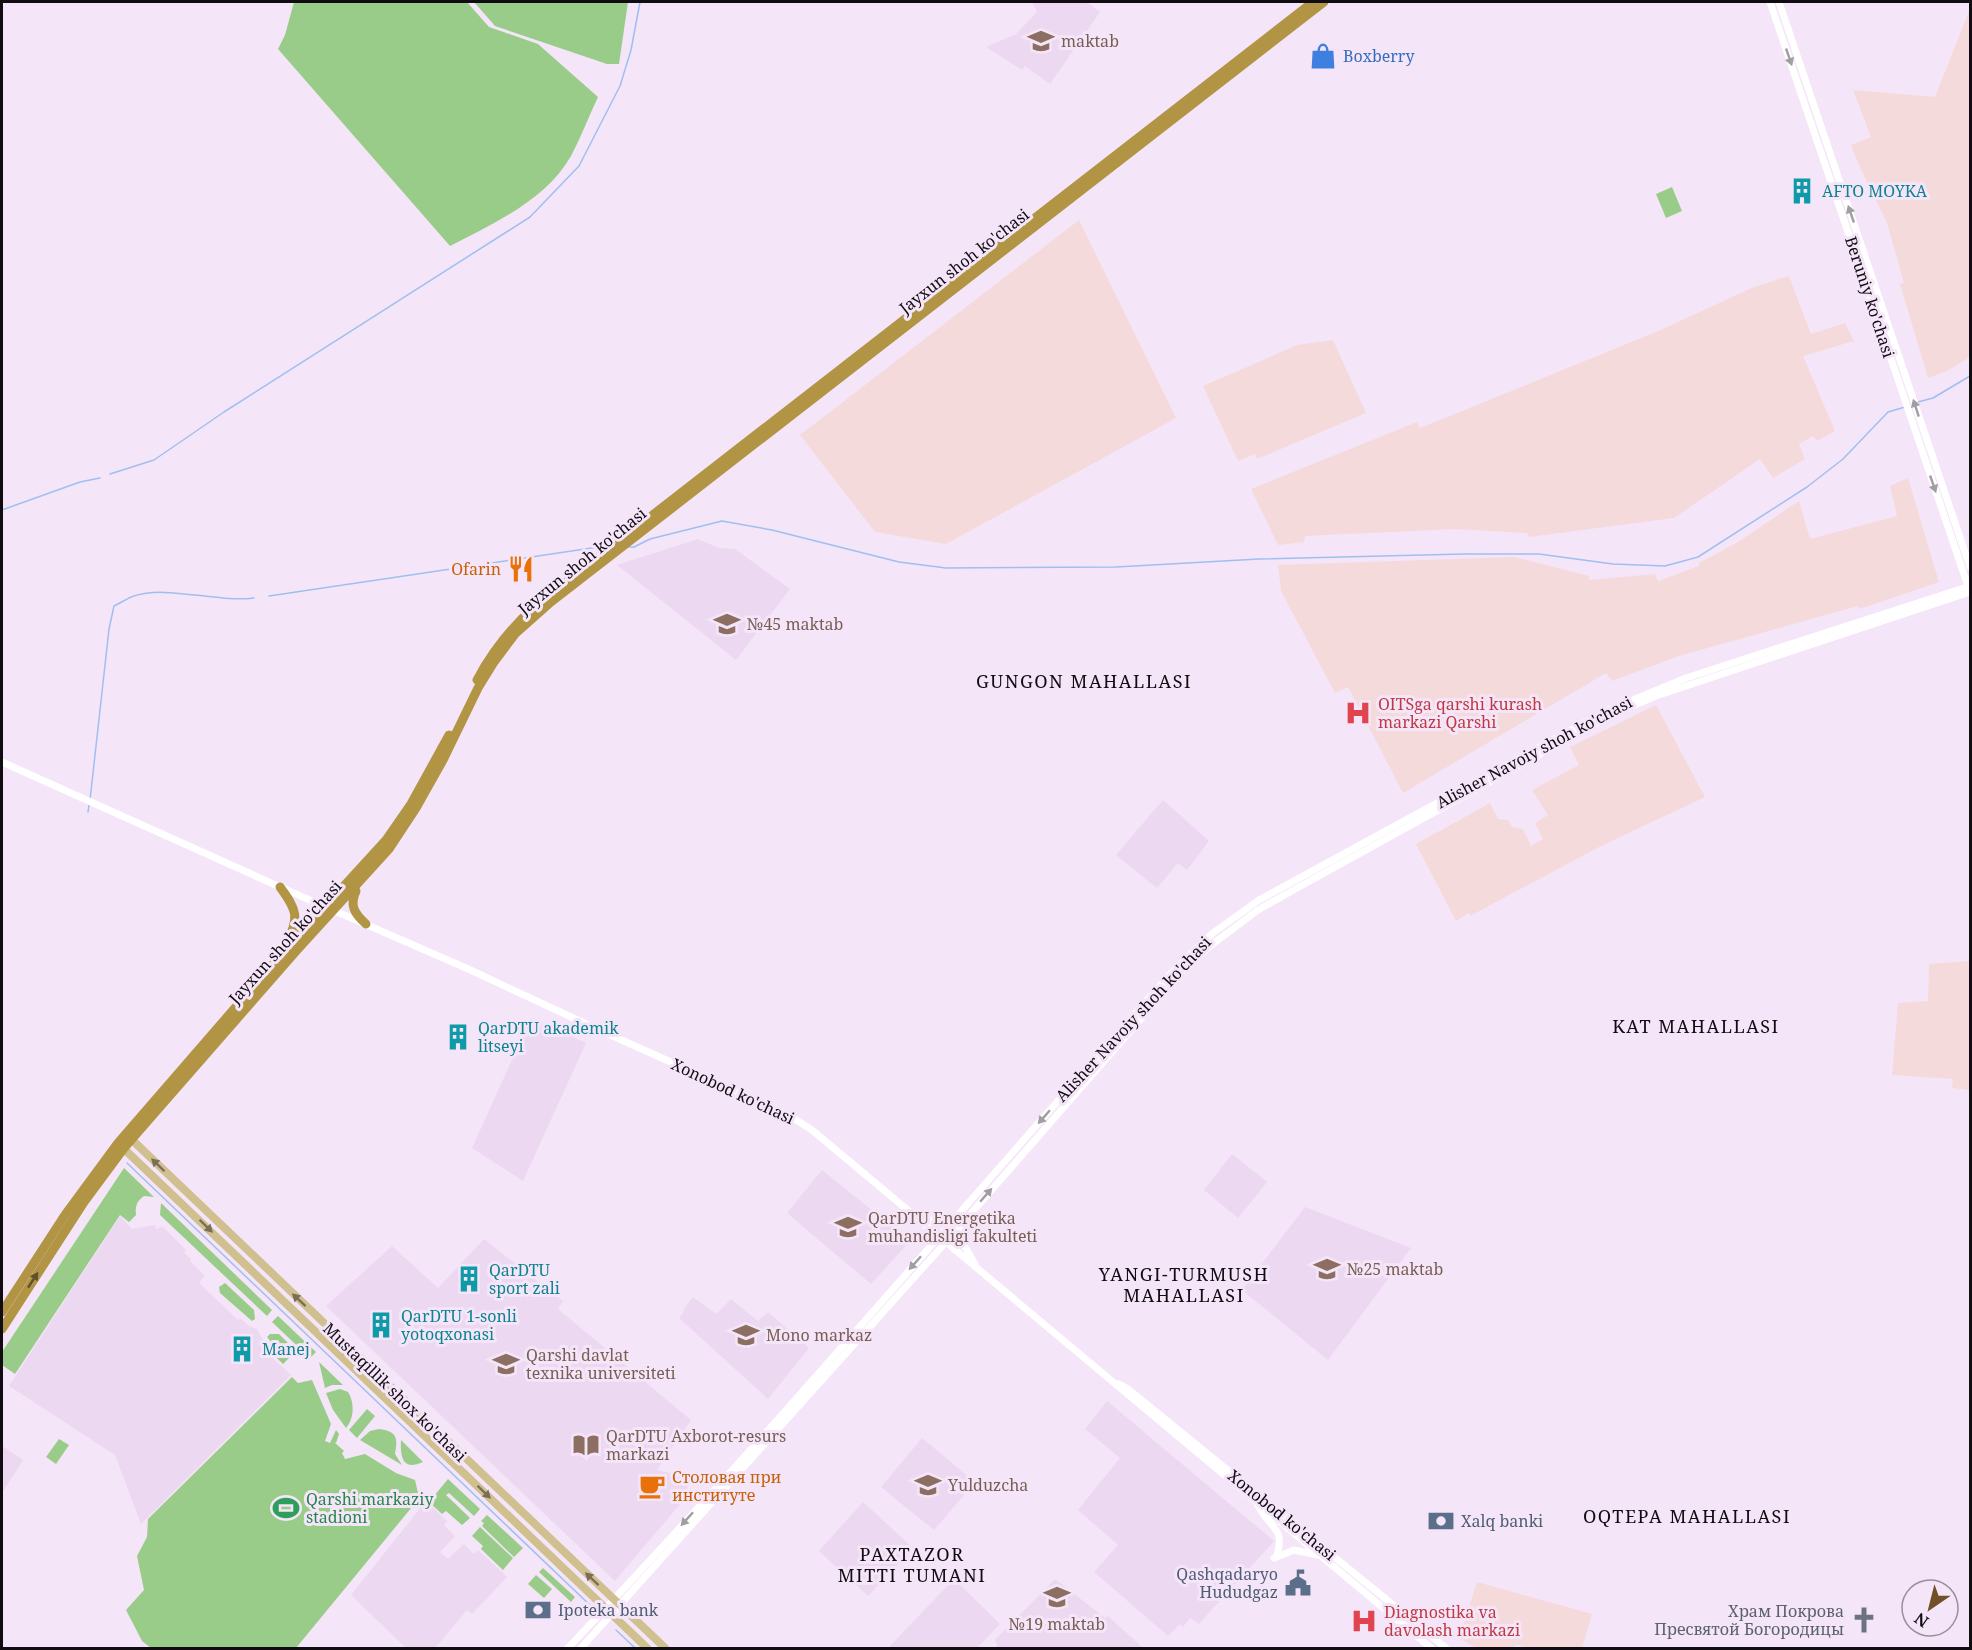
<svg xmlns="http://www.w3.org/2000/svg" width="1972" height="1650" font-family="'Noto Serif',serif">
<rect width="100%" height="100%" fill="#f5e5f8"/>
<polygon fill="#f5dadb" points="1477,1582 1592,1614 1582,1648 1529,1648 1516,1645 1514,1648 1476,1648 1459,1638"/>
<g fill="#f5dadc">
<polygon points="1970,9 1970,357 1947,371 1928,378 1900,284 1904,283 1887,223 1859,165 1851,145 1871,137 1853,90 1935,97"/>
<polygon points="1079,220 1176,418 946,544 875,532 800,435"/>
<polygon points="1789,276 1811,334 1845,323 1854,341 1803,356 1835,431 1817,441 1813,436 1799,444 1805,459 1773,478 1760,459 1674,518 1529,537 1527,533 1456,529 1305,536 1304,542 1278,545 1251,489 1417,422 1420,428 1656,332 1754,287"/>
<polygon points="1333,340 1366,413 1257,459 1255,454 1238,461 1203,386 1297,345"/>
<polygon points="1908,478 1939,582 1860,609 1858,606 1679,656 1612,681 1606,673 1403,793 1348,687 1335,693 1281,591 1278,565 1514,557 1589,576 1589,580 1655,574 1658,581 1699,566 1699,563 1738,542 1799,501 1810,539 1897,516 1890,486"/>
<polygon points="1656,705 1705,797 1601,846 1470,916 1469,913 1456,921 1416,844 1490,803 1498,819 1508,820 1512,827 1523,829 1531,846 1543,839 1535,823 1548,815 1532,790 1579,765 1570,747"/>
<polygon points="1970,961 1970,1090 1952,1088 1953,1079 1892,1075 1898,1003 1928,1001 1929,964"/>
</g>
<g fill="#edd8f1">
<polygon points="1032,2 1087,2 1100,12 1050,84 1025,66 1022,70 986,47 1016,34 1037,12"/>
<polygon points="698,539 719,548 735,549 790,589 736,660 617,565"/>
<polygon points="1163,800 1209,841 1187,870 1178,863 1157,888 1116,855"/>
<polygon points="531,1018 586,1043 523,1181 472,1148"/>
<polygon points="1232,1154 1267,1182 1238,1218 1204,1190"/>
<polygon points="822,1170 910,1241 871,1284 787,1213"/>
<polygon points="1305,1207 1411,1248 1328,1360 1242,1290"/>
<polygon points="120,1216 132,1229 155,1225 156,1229 163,1227 186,1250 184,1253 191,1259 190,1261 205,1276 199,1283 238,1320 240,1318 249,1326 257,1329 261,1337 270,1346 265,1351 291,1375 141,1524 115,1455 9,1386"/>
<polygon points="484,1239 563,1301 558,1309 691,1420 657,1470 688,1477 687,1496 615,1581 326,1306 392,1246 438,1288"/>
<polygon points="693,1297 716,1314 731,1299 758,1321 768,1312 809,1348 768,1399 679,1318 683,1313 684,1309"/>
<polygon points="1107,1401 1274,1541 1199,1624 1190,1618 1183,1627 1180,1624 1168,1636 1094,1572 1118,1545 1078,1510 1120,1458 1085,1429"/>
<polygon points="922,1438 975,1482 934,1530 881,1487"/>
<polygon points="2,1446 23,1460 2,1493"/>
<polygon points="426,1501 447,1521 444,1525 455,1536 440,1552 448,1559 464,1544 474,1554 478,1550 507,1577 472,1614 467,1610 435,1648 406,1648 351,1595"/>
<polygon points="863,1502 913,1548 868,1596 819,1551"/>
<polygon points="954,1579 1000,1624 977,1648 893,1648 890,1646"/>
<polygon points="1055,1579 1105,1618 1108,1616 1143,1648 998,1648 995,1640"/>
</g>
<g fill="#9c8">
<path d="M294 2H467L489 27 538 44 598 97C589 116 581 137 571 156 546 200 493 224 450 246L278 49 285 35Z"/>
<polygon points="474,2 628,2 619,64 607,64 495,26"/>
<polygon points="1672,187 1682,211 1666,218 1656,194"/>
<path d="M124 1168 154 1197 144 1196C137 1201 135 1206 136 1215L129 1222 120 1215 15 1374 2 1365V1352Z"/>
<polygon points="161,1203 272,1310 267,1316 160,1215"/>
<polygon points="225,1283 254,1310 255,1319 252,1321 220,1293 219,1287"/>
<polygon points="278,1316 316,1352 310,1358 272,1322"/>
<polygon points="270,1334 279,1334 296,1351 283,1364 270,1351 274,1346 267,1337"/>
<polygon points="319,1362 343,1385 332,1385 325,1388"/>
<polygon points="292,1377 298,1383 312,1380 331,1424 325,1441 330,1443 336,1430 339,1434 336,1443 334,1442 344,1451 342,1453 345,1459 365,1454 396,1473 415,1480 418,1493 421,1496 296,1648 151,1648 142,1641 126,1610 144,1590 137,1556 147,1537 148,1519"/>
<path d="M340 1389 348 1392C355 1403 354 1419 346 1428L333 1410 326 1393Z"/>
<polygon points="367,1409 375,1416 357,1438 349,1430"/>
<path d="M379 1429C397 1431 398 1438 395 1454L402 1465 360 1440 370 1431Z"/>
<polygon points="59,1439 69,1445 56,1464 46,1457"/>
<path d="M401 1440 423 1462C403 1471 400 1458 401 1440Z"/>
<polygon points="448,1479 480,1509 474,1516 449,1493 446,1495 470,1518 462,1525 446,1511 442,1514 429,1502"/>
<polygon points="487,1515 523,1548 514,1557 482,1526 484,1523 481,1521"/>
<polygon points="480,1527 513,1558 503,1570 481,1549 483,1546 472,1536"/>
<polygon points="543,1568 575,1597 571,1602 539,1572"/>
<polygon points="536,1575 552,1589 544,1598 528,1584"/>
</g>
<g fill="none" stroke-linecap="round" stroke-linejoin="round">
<g stroke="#9fbff0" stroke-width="1.5">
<polyline points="1918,402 1933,398 1970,376"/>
<polyline points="110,474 154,460 224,412 530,217 579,166 620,86 631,50 640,2"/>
<polyline points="2,510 80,482 100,478"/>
<polyline points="628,547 634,547 650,539 722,521 772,530 899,562 946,568 1116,567 1259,559 1464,554 1539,554 1613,564 1665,566 1698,557 1807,487 1843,459 1888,412 1905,407"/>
<polyline points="269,596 605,546"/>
<path d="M90 800 109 629 114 606C120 603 125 600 131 597 165 584 216 603 254 598"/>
<polyline points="88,812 89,805"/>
<polyline points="127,1163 594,1609"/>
<polyline points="616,1630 635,1648"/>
</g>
<g stroke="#fff" stroke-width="7">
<polyline points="1779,2 1970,567"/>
<polyline points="2,762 280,887 466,968 597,1029 758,1101 790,1116 812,1130 1431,1648"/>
<polyline points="919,1216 939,1223 954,1217"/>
<polyline points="962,1225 960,1238 975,1264"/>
<polyline points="1119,1384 1128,1389 1446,1648"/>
<path d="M1258 1505C1268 1527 1286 1527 1277 1555"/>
<polyline points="1274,1558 1294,1550 1318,1555"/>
<path d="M568 1648C776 1429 971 1197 1173 971L1213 933 1259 900 1604 712 1686 678 1970 586"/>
<polyline points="581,1648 946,1242 1181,973 1210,946 1258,910 1297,888 1611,715 1656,696 1970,592 1770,2"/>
</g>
<g stroke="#d0bf8f" stroke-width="8">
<polyline points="128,1136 665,1648"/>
<polyline points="121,1146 647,1648"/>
</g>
<g stroke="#b19444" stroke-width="9">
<path d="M477 680C492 652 510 629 533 608L1313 2"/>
<path d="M280 887C297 910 300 918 286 944"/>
<path d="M356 891C349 906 355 914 366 924"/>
<polyline points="2,1312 65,1215 118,1143 280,956 386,840 411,804 449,735"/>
<polyline points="2,1329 84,1202 124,1148 297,950 389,849 416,808 443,760 478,688 494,662 515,634 551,602 1324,2"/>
</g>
</g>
<defs><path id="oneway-solid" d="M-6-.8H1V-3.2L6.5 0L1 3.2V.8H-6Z" transform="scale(1.5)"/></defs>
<g fill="#a09ea0">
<use href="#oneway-solid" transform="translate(1789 57) rotate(71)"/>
<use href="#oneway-solid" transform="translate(1851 214) rotate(-109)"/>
<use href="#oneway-solid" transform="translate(1916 408) rotate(-108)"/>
<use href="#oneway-solid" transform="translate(1933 484) rotate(71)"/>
<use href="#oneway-solid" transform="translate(1044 1117) rotate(131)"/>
<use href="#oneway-solid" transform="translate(986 1195) rotate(-49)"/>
<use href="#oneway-solid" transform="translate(915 1263) rotate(132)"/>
<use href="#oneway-solid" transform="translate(687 1519) rotate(132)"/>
</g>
<g fill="#7a6e57">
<use href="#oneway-solid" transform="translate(158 1165) rotate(-136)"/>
<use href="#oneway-solid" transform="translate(206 1226) rotate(44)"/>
<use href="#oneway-solid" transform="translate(299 1300) rotate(-137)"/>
<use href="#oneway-solid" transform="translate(484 1492) rotate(44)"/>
<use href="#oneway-solid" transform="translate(592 1579) rotate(-137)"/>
</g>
<use fill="#61502b" href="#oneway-solid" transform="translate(33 1280) rotate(-57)"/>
<defs>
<g id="school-bare" transform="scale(2.07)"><path d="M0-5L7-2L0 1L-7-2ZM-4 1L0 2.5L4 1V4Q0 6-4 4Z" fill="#8d6e63" stroke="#f5e5f8" stroke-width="2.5" paint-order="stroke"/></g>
<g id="shop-bare" transform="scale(2.07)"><path d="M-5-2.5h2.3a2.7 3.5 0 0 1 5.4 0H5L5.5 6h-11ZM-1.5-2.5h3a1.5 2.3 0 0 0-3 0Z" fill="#3f7fe0" stroke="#f5e5f8" stroke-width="2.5" paint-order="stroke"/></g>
<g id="building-bare" transform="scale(2.07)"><path d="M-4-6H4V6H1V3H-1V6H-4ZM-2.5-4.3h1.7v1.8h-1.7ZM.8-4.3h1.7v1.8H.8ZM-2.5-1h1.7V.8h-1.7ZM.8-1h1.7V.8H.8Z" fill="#0f9aa8" stroke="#f5e5f8" stroke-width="2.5" paint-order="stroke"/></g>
<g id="restaurant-bare" transform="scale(2.07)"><path d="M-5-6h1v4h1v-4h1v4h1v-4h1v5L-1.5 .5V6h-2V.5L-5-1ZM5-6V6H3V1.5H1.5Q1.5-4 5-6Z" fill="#e8710a" stroke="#f5e5f8" stroke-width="2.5" paint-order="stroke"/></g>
<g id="hospital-bare" transform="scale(2.07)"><path d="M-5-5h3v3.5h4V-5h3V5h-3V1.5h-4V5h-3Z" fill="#e0444e" stroke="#f5e5f8" stroke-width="2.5" paint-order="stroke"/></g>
<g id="university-bare" transform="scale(2.07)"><path d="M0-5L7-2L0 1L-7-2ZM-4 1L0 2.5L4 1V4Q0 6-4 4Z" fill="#8d6e63" stroke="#f5e5f8" stroke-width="2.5" paint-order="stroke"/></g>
<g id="library-bare" transform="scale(2.07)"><path d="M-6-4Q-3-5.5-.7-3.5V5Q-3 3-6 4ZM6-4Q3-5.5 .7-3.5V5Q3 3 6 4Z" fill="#8d6e63" stroke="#f5e5f8" stroke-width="2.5" paint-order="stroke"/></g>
<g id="cafe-bare" transform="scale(2.07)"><path d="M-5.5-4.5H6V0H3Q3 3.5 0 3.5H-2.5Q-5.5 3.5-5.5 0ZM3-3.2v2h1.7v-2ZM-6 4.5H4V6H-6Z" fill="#e8710a" stroke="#f5e5f8" stroke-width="2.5" paint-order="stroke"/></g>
<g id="stadium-bare" transform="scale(2.07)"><path d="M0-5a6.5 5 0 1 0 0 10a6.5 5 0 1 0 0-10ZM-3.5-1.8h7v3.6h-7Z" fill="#2e9e5b" stroke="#f5e5f8" stroke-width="2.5" paint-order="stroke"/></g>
<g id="bank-bare" transform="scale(2.07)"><path d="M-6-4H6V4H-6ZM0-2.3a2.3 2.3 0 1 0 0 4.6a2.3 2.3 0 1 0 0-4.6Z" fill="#5c6f8a" stroke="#f5e5f8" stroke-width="2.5" paint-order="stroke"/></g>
<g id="civic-bare" transform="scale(2.07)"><path d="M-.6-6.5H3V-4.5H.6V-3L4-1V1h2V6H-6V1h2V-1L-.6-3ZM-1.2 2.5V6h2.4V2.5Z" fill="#5c6f8a" stroke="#f5e5f8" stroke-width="2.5" paint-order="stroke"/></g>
<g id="church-bare" transform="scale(2.07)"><path d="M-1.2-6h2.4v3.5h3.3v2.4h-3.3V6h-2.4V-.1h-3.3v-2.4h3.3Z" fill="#6b7280" stroke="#f5e5f8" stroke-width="2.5" paint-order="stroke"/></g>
</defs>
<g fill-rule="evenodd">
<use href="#school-bare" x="1041" y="41"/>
<use href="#shop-bare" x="1323" y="56"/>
<use href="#building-bare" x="1802" y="191"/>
<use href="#restaurant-bare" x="521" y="569"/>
<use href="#school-bare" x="727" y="624"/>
<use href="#hospital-bare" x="1358" y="713"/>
<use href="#building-bare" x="458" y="1037"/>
<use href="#university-bare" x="848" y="1227"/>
<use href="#school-bare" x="1327" y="1269"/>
<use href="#building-bare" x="469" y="1279"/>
<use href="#building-bare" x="381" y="1325"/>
<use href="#university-bare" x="746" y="1335"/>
<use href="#building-bare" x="242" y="1349"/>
<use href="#university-bare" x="506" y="1364"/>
<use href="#library-bare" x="586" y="1445"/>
<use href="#school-bare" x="928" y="1485"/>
<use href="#cafe-bare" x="652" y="1486"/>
<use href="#stadium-bare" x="286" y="1508"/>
<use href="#bank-bare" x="1441" y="1521"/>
<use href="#civic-bare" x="1298" y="1583"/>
<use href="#school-bare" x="1057" y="1597"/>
<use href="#bank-bare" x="538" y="1610"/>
<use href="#church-bare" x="1864" y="1620"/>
<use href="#hospital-bare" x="1364" y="1621"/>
</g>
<g text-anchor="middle" stroke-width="6" stroke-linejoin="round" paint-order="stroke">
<g font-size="16" fill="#785e54" stroke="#f5e5f8" text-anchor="start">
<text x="1061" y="47">maktab</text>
<text x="747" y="630">№45 maktab</text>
<text x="868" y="1224">QarDTU Energetika<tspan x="868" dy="18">muhandisligi fakulteti</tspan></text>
<text x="1347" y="1275">№25 maktab</text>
<text x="766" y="1341">Mono markaz</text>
<text x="526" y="1361">Qarshi davlat<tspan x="526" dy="18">texnika universiteti</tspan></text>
<text x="606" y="1442">QarDTU Axborot-resurs<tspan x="606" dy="18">markazi</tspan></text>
<text x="948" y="1491">Yulduzcha</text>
<text x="1057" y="1630" text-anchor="middle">№19 maktab</text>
</g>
<g font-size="16" fill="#366cbe" stroke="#f5e5f8" text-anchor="start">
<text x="1343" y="62">Boxberry</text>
</g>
<g font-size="16" fill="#0d838f" stroke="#f5e5f8" text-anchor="start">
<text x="1822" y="197">AFTO MOYKA</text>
<text x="478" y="1034">QarDTU akademik<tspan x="478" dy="18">litseyi</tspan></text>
<text x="489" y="1276">QarDTU<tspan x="489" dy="18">sport zali</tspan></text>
<text x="401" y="1322">QarDTU 1-sonli<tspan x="401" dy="18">yotoqxonasi</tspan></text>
<text x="262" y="1355">Manej</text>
</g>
<g font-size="16" fill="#110c12" stroke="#f5e5f8">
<text transform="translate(964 261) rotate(-38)" y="6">Jayxun shoh ko'chasi</text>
<text transform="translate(1870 297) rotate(72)" y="6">Beruniy ko'chasi</text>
<text transform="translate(582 561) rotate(-39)" y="6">Jayxun shoh ko'chasi</text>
<text transform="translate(1534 752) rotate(-28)" y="6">Alisher Navoiy shoh ko'chasi</text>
<text transform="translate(285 942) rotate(-48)" y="6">Jayxun shoh ko'chasi</text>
<text transform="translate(1133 1019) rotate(-47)" y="6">Alisher Navoiy shoh ko'chasi</text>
<text transform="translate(733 1091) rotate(25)" y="6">Xonobod ko'chasi</text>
<text transform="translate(395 1392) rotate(44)" y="6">Mustaqillik shox ko'chasi</text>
<text transform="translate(1282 1515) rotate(39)" y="6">Xonobod ko'chasi</text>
</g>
<g font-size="16" fill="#c56008" stroke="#f5e5f8" text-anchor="end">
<text x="501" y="575">Ofarin</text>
<text x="672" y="1483" text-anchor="start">Столовая при<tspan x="672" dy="18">институте</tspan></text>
</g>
<g font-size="16" fill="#be3a42" stroke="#f5e5f8" text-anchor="start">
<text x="1378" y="710">OITSga qarshi kurash<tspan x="1378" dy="18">markazi Qarshi</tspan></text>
<text x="1384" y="1618">Diagnostika va<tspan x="1384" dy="18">davolash markazi</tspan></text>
</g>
<g font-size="16" fill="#27864d" stroke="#f5e5f8" text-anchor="start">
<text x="306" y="1505">Qarshi markaziy<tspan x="306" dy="18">stadioni</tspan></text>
</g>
<g font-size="16" fill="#4e5e75" stroke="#f5e5f8" text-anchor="start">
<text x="1461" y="1527">Xalq banki</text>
<text x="1278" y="1580" text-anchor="end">Qashqadaryo<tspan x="1278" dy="18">Hududgaz</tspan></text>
<text x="558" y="1616">Ipoteka bank</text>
</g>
<g font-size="16" fill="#5b616d" stroke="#f5e5f8" text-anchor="end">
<text x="1844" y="1617">Храм Покрова<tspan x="1844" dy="18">Пресвятой Богородицы</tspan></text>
</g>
<g font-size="18" letter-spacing="1.5" fill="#110c12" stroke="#f5e5f8">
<text x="1084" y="688">GUNGON MAHALLASI</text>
<text x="1696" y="1033">KAT MAHALLASI</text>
<text x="1184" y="1281">YANGI-TURMUSH<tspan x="1184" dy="21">MAHALLASI</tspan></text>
<text x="1687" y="1523">OQTEPA MAHALLASI</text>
<text x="912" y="1561">PAXTAZOR<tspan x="912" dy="21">MITTI TUMANI</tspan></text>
</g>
</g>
<rect width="1972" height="1650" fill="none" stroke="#110c12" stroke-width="6"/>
<g transform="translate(1930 1608) rotate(215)"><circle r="28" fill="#f5e5f8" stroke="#9a8e9c" stroke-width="1.5"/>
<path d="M0-4.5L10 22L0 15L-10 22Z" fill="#734f29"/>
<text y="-9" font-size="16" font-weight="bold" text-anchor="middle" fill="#110c12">N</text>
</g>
</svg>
